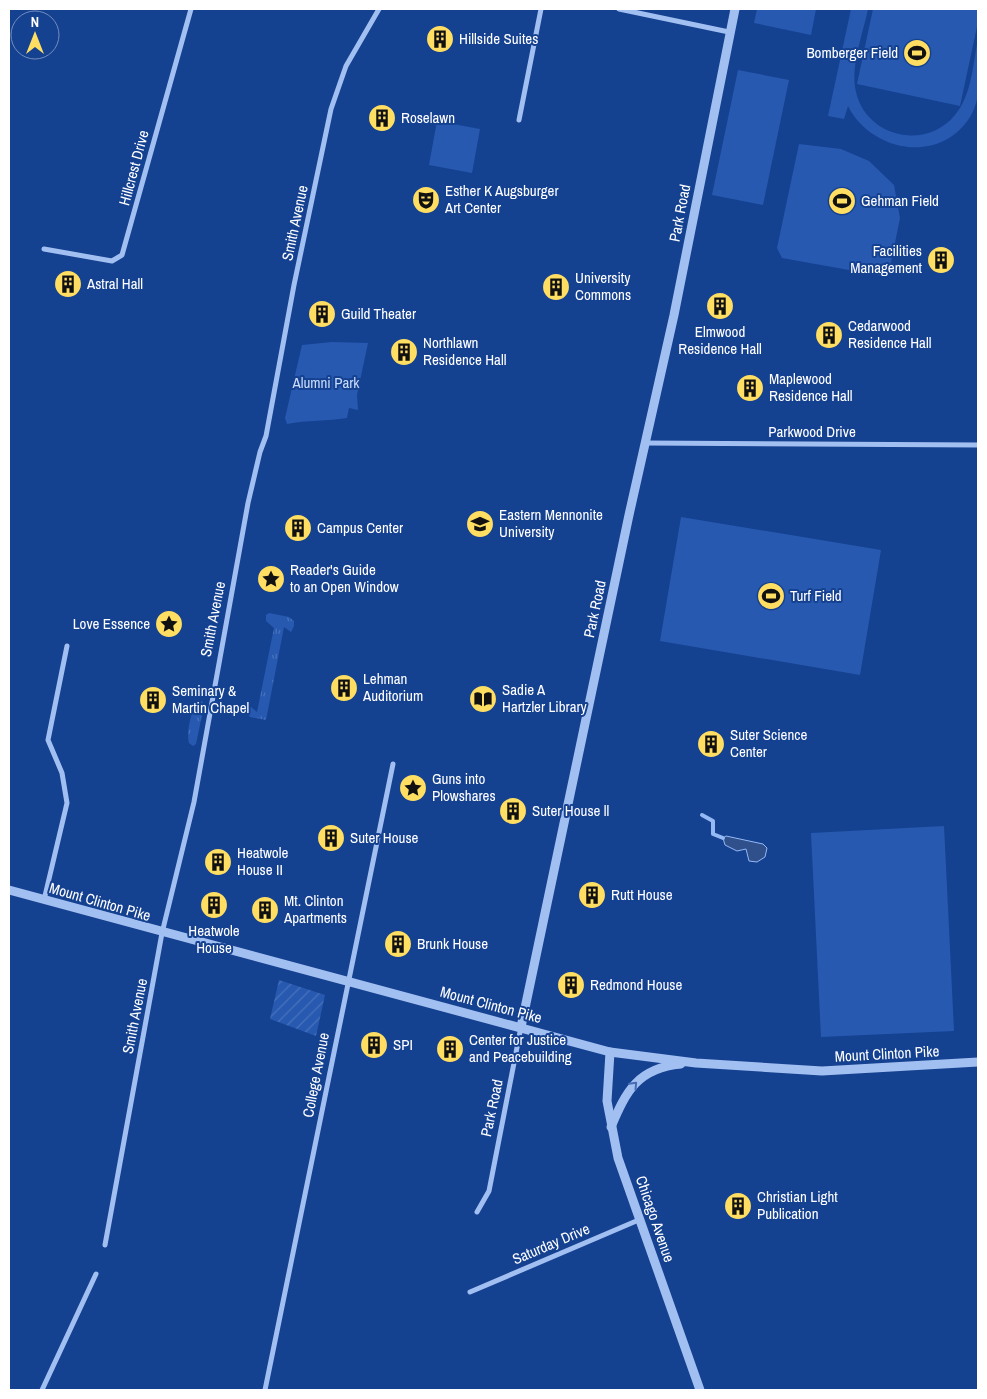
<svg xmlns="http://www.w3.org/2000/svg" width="987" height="1399" font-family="'Archivo Narrow',sans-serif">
<defs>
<pattern id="grass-tufts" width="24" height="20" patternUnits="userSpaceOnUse" patternTransform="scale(1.25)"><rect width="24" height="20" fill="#2759b0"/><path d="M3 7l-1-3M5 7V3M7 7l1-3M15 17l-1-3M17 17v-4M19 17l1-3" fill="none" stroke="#4772bc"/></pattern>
<pattern id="garden-furrows" width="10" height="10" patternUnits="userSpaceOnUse" patternTransform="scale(1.25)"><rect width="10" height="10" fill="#2759b0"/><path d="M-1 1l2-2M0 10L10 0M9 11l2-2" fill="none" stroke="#4772bc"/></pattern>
</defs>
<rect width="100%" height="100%" fill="#154191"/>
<g fill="url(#grass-tufts)">
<polygon points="269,613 289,617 294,621 294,626 291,632 284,627 266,720 250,717 246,711 251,707 257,712 274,628 266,621 266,615"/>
<path d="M202 701 204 705 196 744 193 746 189 743C186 733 191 711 197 702Z"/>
</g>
<g fill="#2759b0">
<polygon points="757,9 816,9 811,35 754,23"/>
<path d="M851 9H868C863 34 850 66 856 92 866 137 926 151 955 115 972 95 973 63 978 39 978 64 984 95 970 117 940 165 871 152 848 106L844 119 828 116Z"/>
<polygon points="873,9 978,9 978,22 960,106 857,84"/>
<polygon points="738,70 789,80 763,205 712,195"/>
<polygon points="437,121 480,129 472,173 429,165"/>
<polygon points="799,144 841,149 869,161 894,185 900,218 888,277 782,258 777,248"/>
<path d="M332 342 368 343 357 395 358 410 349 408 347 418C327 421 307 420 287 424L285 418 302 345Z"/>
<polygon points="681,517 881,550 860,675 660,641"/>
<polygon points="944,826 954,1031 821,1037 811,833"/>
</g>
<polygon fill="url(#garden-furrows)" points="279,980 325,995 316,1036 270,1019"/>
<polygon fill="#30508c" stroke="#94b9f4" points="726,836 763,844 767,848 765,857 757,862 749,861 746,849 737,851 725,845 723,838"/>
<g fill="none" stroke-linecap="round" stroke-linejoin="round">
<polyline stroke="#94b9f4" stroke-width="4" points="702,815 713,821 713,834 723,838"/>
<g stroke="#a2bff1" stroke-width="5">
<polyline points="619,9 729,32"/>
<polyline points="519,120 541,9"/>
<polyline points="44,249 112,261 122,255 191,9"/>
<polyline points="646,443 978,445"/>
<polyline points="44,900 67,803 62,773 48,740 67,646"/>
<polyline points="477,1212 489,1191 521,1027"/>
<polyline points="105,1245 162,933 194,802 248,503 260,452 266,436 294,285 331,109 346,66 379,9"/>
<polyline points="470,1292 641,1219"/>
<polyline points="42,1390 96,1274"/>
<polyline points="265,1390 393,764"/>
</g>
<g stroke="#a2bff1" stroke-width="9">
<polyline points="9,890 610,1052 696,1063 822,1071 978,1062"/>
<polyline points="521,1027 629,515 674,315 735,9"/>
<polyline points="610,1052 607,1101 618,1158 700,1390"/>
<path d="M611 1127C626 1091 638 1068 681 1064"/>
</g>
</g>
<defs><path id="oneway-chevron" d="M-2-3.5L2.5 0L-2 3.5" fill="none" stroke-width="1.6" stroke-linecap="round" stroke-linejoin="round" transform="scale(1.25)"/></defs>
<use stroke="#466db3" href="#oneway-chevron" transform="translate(634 1085) rotate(-47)"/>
<defs>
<g id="building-disc" transform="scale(1.4375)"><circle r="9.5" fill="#ffde62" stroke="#154191"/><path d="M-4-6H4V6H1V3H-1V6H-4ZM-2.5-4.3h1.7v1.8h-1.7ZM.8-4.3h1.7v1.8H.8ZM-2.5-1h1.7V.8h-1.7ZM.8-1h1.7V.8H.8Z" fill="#111"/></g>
<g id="stadium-disc" transform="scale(1.4375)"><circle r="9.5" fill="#ffde62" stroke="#154191"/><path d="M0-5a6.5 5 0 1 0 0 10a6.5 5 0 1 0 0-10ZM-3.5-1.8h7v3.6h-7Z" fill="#111"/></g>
<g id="theatre-disc" transform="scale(1.4375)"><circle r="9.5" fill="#ffde62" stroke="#154191"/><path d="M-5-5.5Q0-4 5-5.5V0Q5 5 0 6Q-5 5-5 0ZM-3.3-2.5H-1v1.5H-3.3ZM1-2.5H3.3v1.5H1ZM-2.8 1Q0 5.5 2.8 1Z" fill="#111"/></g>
<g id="university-disc" transform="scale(1.4375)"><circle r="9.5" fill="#ffde62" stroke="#154191"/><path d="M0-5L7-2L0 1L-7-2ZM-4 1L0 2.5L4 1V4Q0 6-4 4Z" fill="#111"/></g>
<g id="sight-disc" transform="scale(1.4375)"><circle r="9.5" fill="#ffde62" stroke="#154191"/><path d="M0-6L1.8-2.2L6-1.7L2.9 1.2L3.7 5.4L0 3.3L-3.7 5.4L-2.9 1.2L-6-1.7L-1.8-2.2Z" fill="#111"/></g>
<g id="library-disc" transform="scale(1.4375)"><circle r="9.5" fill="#ffde62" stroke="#154191"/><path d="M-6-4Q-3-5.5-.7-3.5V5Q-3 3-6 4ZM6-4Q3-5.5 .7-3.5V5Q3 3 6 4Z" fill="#111"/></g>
</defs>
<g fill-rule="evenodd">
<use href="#building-disc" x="440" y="39"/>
<use href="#stadium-disc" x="917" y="53"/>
<use href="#building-disc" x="382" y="118"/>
<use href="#theatre-disc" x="426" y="200"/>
<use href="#stadium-disc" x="842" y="201"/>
<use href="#building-disc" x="941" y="260"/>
<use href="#building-disc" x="68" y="284"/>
<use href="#building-disc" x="556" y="287"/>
<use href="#building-disc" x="720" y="306"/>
<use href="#building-disc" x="322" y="314"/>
<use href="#building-disc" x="829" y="335"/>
<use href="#building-disc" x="404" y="352"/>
<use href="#building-disc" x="750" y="388"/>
<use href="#university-disc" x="480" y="524"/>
<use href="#building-disc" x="298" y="528"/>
<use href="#sight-disc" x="271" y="579"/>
<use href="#stadium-disc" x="771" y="596"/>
<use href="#sight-disc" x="169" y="624"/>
<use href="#building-disc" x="344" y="688"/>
<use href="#library-disc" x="483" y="699"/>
<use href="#building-disc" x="153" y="700"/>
<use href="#building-disc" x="711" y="744"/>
<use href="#sight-disc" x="413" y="788"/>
<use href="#building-disc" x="513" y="811"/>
<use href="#building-disc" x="331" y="838"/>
<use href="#building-disc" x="218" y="862"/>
<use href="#building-disc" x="592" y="895"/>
<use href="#building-disc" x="214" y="905"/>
<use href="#building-disc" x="265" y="910"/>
<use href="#building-disc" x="398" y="944"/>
<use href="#building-disc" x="571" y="985"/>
<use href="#building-disc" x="374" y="1045"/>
<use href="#building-disc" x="450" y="1049"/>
<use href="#building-disc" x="738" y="1206"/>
</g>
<g text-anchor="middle" stroke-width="4" stroke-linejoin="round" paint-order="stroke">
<g font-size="15" fill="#fff" stroke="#154191" text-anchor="start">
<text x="459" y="44">Hillside Suites</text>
<text x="898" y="58" text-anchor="end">Bomberger Field</text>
<text x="401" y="123">Roselawn</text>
<text x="445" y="196">Esther K Augsburger<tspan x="445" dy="17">Art Center</tspan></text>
<text x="861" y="206">Gehman Field</text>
<text x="922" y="256" text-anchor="end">Facilities<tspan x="922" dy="17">Management</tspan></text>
<text x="575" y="283">University<tspan x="575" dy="17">Commons</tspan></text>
<text x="87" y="289">Astral Hall</text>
<text x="341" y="319">Guild Theater</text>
<text x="848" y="331">Cedarwood<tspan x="848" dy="17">Residence Hall</tspan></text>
<text x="720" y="337" text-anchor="middle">Elmwood<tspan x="720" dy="17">Residence Hall</tspan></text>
<text x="423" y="348">Northlawn<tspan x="423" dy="17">Residence Hall</tspan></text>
<text x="769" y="384">Maplewood<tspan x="769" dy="17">Residence Hall</tspan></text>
<text x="499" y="520">Eastern Mennonite<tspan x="499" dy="17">University</tspan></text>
<text x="317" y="533">Campus Center</text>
<text x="290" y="575">Reader's Guide<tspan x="290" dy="17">to an Open Window</tspan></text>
<text x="790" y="601">Turf Field</text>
<text x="150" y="629" text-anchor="end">Love Essence</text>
<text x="363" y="684">Lehman<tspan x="363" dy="17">Auditorium</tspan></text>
<text x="502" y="695">Sadie A<tspan x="502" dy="17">Hartzler Library</tspan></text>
<text x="172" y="696">Seminary &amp;<tspan x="172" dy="17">Martin Chapel</tspan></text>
<text x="730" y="740">Suter Science<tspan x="730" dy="17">Center</tspan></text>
<text x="432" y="784">Guns into<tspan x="432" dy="17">Plowshares</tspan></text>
<text x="532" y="816">Suter House ll</text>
<text x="350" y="843">Suter House</text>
<text x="237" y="858">Heatwole<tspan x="237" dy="17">House II</tspan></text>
<text x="611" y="900">Rutt House</text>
<text x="284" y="906">Mt. Clinton<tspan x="284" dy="17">Apartments</tspan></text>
<text x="214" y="936" text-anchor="middle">Heatwole<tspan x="214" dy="17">House</tspan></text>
<text x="417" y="949">Brunk House</text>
<text x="590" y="990">Redmond House</text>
<text x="469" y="1045">Center for Justice<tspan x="469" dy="17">and Peacebuilding</tspan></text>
<text x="393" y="1050">SPI</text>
<text x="757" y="1202">Christian Light<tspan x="757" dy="17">Publication</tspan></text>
</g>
<g font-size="15" fill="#fff" stroke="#154191">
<text transform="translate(134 168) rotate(-75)" y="5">Hillcrest Drive</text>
<text transform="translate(680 213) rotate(-79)" y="5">Park Road</text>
<text transform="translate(295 223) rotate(-78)" y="5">Smith Avenue</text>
<text x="812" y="437">Parkwood Drive</text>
<text transform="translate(595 609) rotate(-78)" y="5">Park Road</text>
<text transform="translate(213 619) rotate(-79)" y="5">Smith Avenue</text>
<text transform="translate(100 902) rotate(16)" y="5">Mount Clinton Pike</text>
<text transform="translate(491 1005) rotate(15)" y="5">Mount Clinton Pike</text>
<text transform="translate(135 1016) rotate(-79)" y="5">Smith Avenue</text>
<text transform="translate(887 1054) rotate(-3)" y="5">Mount Clinton Pike</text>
<text transform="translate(316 1075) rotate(-79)" y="5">College Avenue</text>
<text transform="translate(492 1108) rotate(-78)" y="5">Park Road</text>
<text transform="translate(655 1219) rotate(71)" y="5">Chicago Avenue</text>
<text transform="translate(551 1244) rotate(-23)" y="5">Saturday Drive</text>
</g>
<g font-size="15" fill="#c9dcfc" stroke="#154191">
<text x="326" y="388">Alumni Park</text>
</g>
</g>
<rect width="987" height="1399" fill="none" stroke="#ffffff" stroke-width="20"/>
<g transform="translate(35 35)"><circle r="24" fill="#154191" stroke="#738dbd"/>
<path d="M0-4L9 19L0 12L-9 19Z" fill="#ffde62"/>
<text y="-8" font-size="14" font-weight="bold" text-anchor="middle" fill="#ffffff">N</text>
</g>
</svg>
